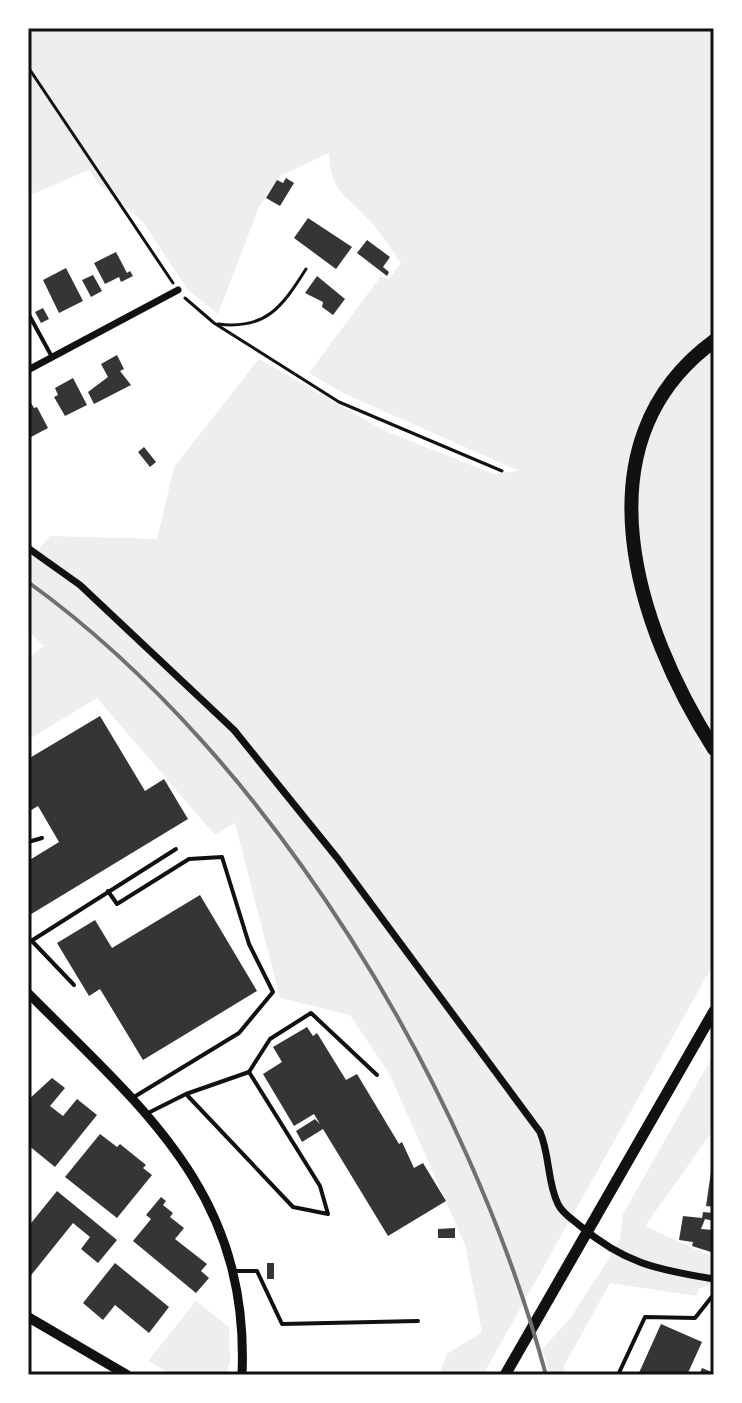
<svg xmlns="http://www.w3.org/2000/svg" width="742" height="1403" font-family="Poppins,sans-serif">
<rect width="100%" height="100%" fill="#fff"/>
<g fill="#eee">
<path d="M28 28H714V963L483 1375H439L447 1354 482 1332 465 1245 390 1075 350 1015 280 998 235 823 215 835 97 698 28 740V657L44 646 28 631V563L50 536 157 539 174 467 259 359 385 431 494 474 519 471 345 394 309 373 381 276 388 280 401 263C391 249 381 233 370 221 346 195 330 192 329 153L280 176 259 207 218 314 188 290 143 222 101 186 89 170 28 196Z"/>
<polygon points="714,1054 714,1129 645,1226 714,1258 714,1283 699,1289 697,1296 610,1283 564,1366 565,1375 550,1375 542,1349 569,1320 601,1271 620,1239 623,1214"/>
<polygon points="196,1301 229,1327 230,1361 226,1375 173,1375 148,1361"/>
</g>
<g fill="#353535">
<polygon points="286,178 294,183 280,206 266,198 277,180 283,183"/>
<polygon points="308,218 352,247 336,269 294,238"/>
<polygon points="367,240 390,257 383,267 389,272 387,276 357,253"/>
<polygon points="116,252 127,273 130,271 133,276 121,282 119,277 105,284 94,263"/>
<polygon points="66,268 83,301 59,313 43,280"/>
<polygon points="93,275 102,291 91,297 82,280"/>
<polygon points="317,276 345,299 333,315 322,307 323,302 305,293"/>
<polygon points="43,308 49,319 41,323 35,312"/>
<polygon points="117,355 124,369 120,371 131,385 94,404 88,392 108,377 101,364"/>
<polygon points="73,378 87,405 65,416 54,397 58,395 55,388"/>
<polygon points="30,401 34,408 37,407 48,428 31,437 28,432"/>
<polygon points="144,447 156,462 150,467 138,452"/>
<polygon points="100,716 145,791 164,779 188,819 28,916 28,861 59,842 38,806 28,812 28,759"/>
<polygon points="200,895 257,991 143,1060 100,989 89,996 57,943 95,920 112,948"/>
<polygon points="307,1027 313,1036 317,1033 346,1080 357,1074 399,1144 402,1142 414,1168 423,1163 446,1201 388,1236 323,1129 302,1142 296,1131 315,1119 320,1124 314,1114 294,1126 263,1074 282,1062 273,1047"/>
<polygon points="52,1078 65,1088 50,1106 63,1116 77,1099 97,1115 55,1167 28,1145 28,1100"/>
<polygon points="100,1134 117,1147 120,1144 146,1165 143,1168 152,1175 117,1218 65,1177"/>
<polygon points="712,1165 714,1165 714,1207 706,1206"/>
<polygon points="57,1191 117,1240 98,1263 81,1249 90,1237 73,1223 28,1279 28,1227"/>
<polygon points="161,1197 166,1201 163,1205 173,1213 170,1217 184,1228 175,1239 207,1264 201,1271 209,1278 196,1293 133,1241 151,1219 146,1215"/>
<polygon points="703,1212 714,1213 714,1221 705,1219 701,1229 714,1230 714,1253 692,1246 693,1242 679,1240 683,1216 702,1218"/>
<polygon points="455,1228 455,1238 438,1238 438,1229"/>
<polygon points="115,1263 169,1307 149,1333 115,1305 103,1320 83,1303"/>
<rect x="267" y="1263" width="7" height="16"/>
<polygon points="661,1324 702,1342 687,1375 638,1375"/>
<polygon points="702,1368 714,1373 713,1375 699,1375"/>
</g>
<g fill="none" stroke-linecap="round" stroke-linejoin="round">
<g stroke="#111" stroke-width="3">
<polyline points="28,67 173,283"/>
<polyline points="185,298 214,323 339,402 502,471"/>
<path d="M218 324C266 330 282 307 306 269"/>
</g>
<g stroke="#111" stroke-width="4">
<polyline points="28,313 52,357"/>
<polyline points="28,842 42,838"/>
<polyline points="108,891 117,904 189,859 222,857 249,944 273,992 239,1033 134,1097"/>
<polyline points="31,940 74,985"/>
<polyline points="28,943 176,849"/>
<polyline points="249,1072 270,1039 311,1013 377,1075"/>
<polyline points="148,1113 186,1094 249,1072 320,1186 328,1214 293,1207 186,1094"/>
<polyline points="234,1271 257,1271 282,1324 418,1321"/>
<polyline points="618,1375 645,1317 695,1318 714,1294"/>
</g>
<g stroke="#111" stroke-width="7">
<polyline points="28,370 178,290"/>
<path d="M28 548 80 585 234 730 338 859 540 1132C550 1155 547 1182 558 1204 562 1213 572 1219 579 1225 624 1263 657 1270 714 1279"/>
</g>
<path stroke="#111" stroke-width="9" d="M28 993C143 1109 250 1193 242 1375"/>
<polyline stroke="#111" stroke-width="10" points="28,1317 127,1375"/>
<polyline stroke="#111" stroke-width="11" points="505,1375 714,1011"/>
<path stroke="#111" stroke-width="14" d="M714 341C575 443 637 629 714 749"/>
<path stroke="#707070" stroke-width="4" d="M28 582C273 759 468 1087 546 1375"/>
</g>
<rect width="742" height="1403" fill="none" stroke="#ffffff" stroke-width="60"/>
<rect x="30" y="30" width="682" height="1343" fill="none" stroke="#111" stroke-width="3"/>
</svg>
